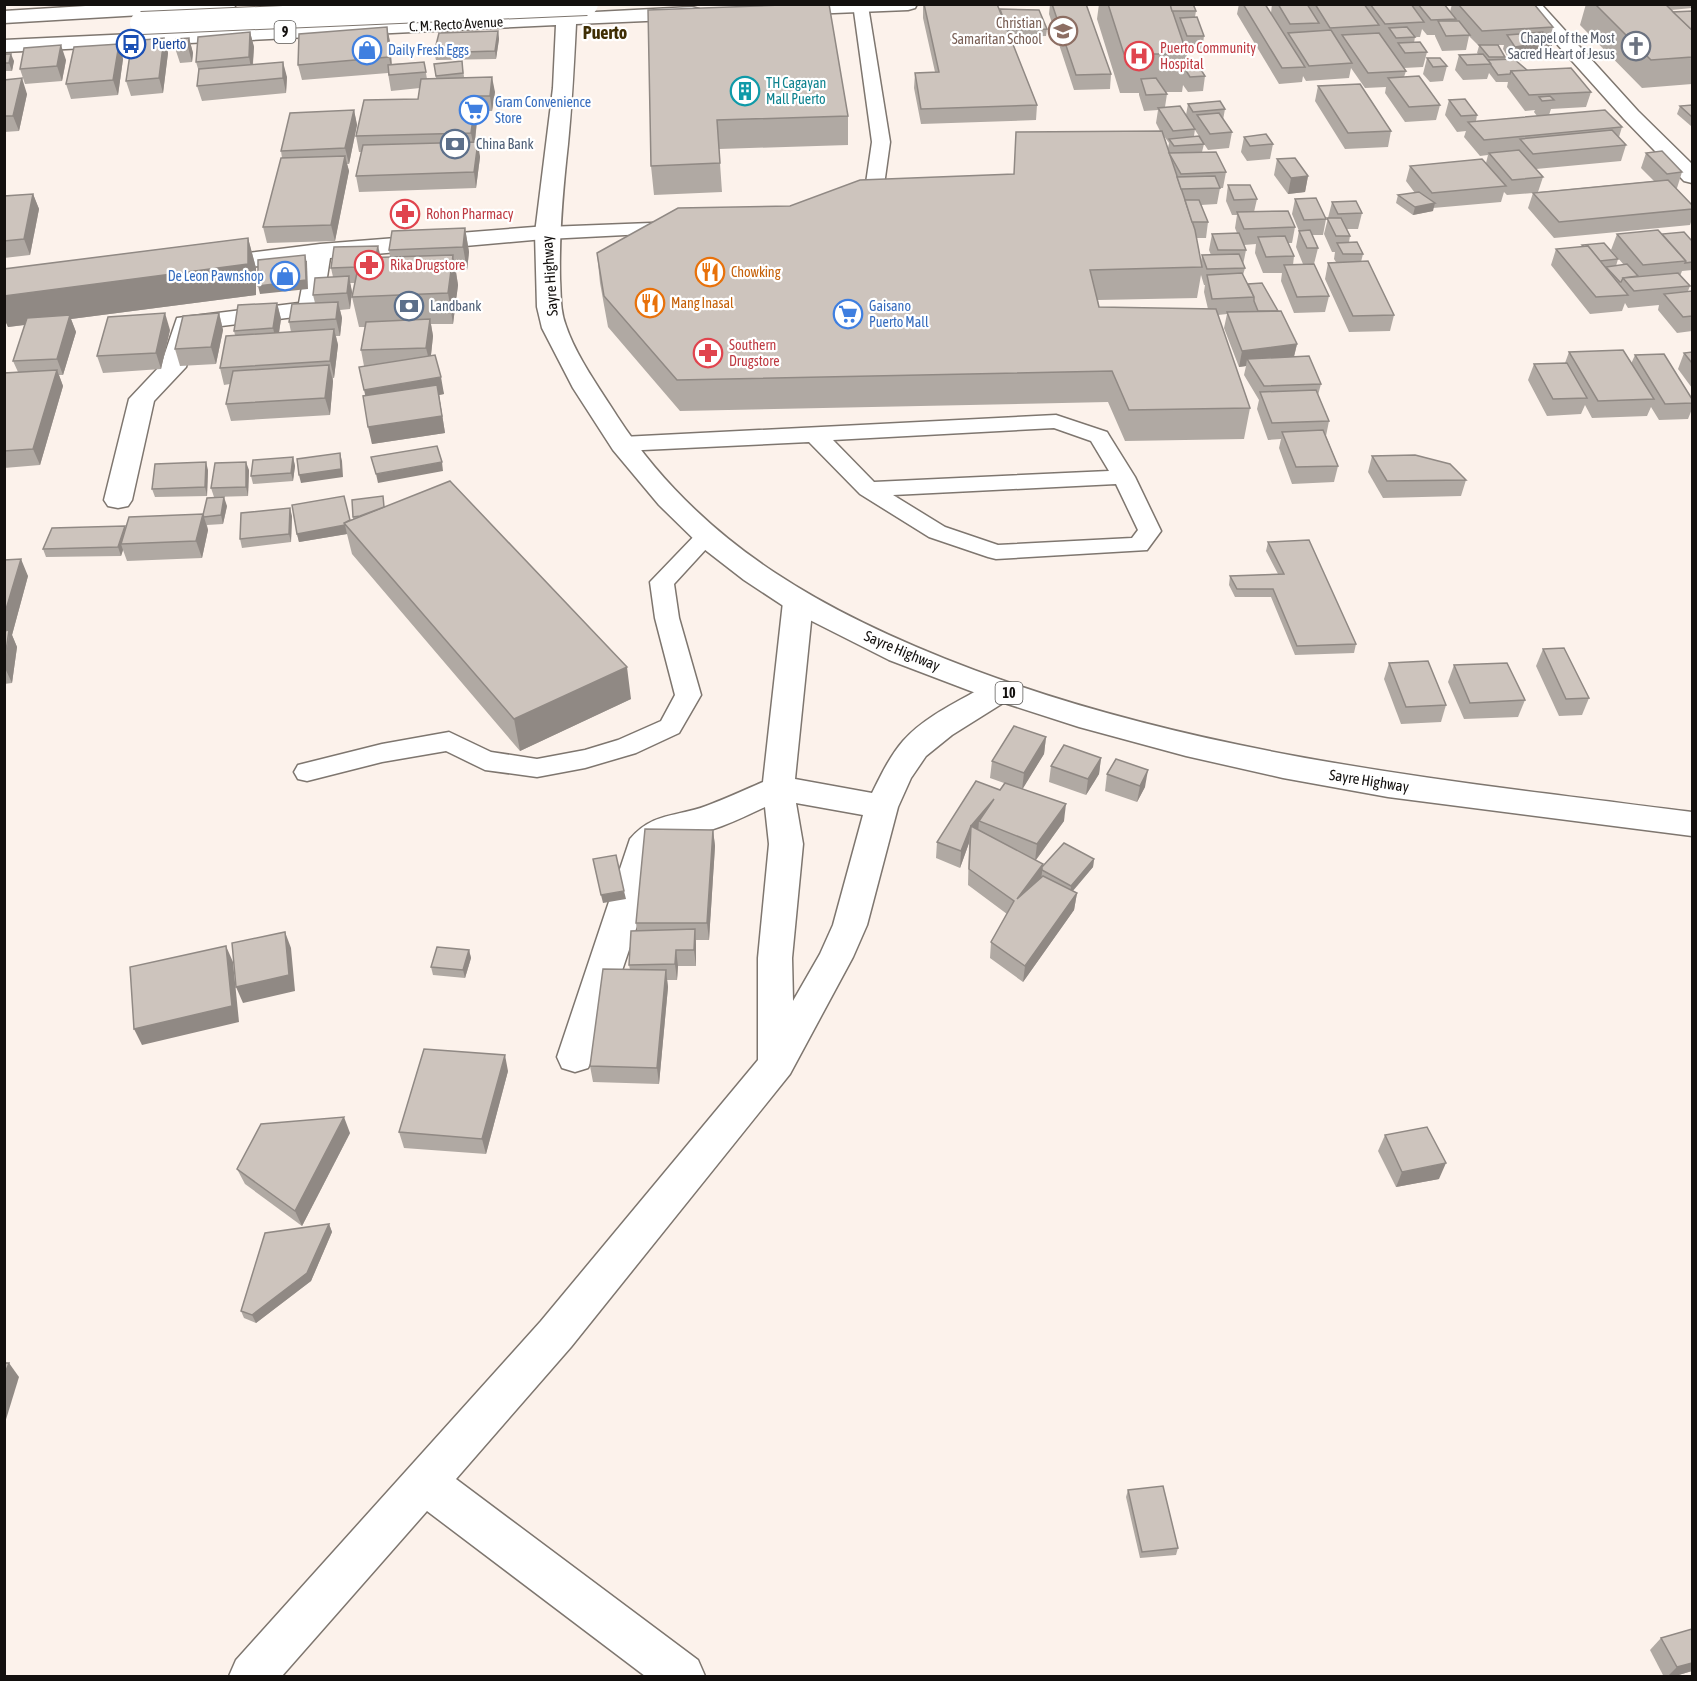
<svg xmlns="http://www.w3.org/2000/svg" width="1697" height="1681" font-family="'Asap Condensed',sans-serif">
<rect width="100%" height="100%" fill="#fcf2eb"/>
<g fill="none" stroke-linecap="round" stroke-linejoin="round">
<g stroke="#7e766f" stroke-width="3">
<g id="service">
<path d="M853 4 868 6 890 142 884 185C876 196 857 210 843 207L841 203 866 183 872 142Z"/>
<polygon points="677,222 684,224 686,228 684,232 547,239 540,237 538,233 540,229 547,227"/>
<path d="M1056 415 1107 432 1110 437 1135 477 1161 531 1147 550 996 559 988 557 929 537 860 494 809 442 622 451 614 449 611 444 614 439 622 437ZM1054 428 1091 441 1109 471 874 482 833 440ZM1116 484 1138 530 1132 538 998 545 945 527 893 495Z"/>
<polygon points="707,529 715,531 718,536 674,584 679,618 701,695 679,733 636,753 585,768 537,777 485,770 446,751 382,762 307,781 298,779 294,772 298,765 382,744 449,732 491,752 537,759 585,750 618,740 661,721 675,695 655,618 650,582 699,531"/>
</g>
</g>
<g stroke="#7e766f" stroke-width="3">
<g id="minor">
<polygon points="1521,4 1541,4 1638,111 1692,164 1692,183 1684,181 1624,119"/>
<polygon points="547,226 555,228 559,233 555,238 330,258 322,309 319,314 197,329 186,367 154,401 132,500 128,506 118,508 108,506 104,500 129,399 161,365 177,318 299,303 307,261 209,271 201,269 197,264 201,259 320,244"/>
<path d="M798 592 808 595 813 602 795 779 872 793C881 775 890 756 903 741 925 716 961 700 989 684L1000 680 1011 684 1015 691 1011 698 952 735 926 756 911 778 898 807 867 925 853 957 790 1074 571 1347 456 1479 698 1660 705 1676H645L427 1511 282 1676H229L236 1660 541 1321 758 1060V958L769 844 765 807C750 814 736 821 722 826 700 835 673 832 658 852L643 908 593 1057 588 1068 575 1072 562 1068 557 1057 630 839C653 812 677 817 706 806 725 799 744 790 763 782L783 602 788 595ZM796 803 863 815 833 925 820 954 793 1001 792 958 803 844Z"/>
</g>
</g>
<g stroke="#7e766f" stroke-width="3">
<g id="trunk">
<polygon points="118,4 236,4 234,8 227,10 4,23 4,11"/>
<path d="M557 4H577L576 13 692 7 699 9 702 13 699 17 692 19 576 24C574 64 572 104 568 144 563 189 559 233 560 279 561 295 560 311 566 326 576 356 600 389 617 416 703 548 831 616 974 670 1207 757 1448 781 1692 812V836L1388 797 1283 778 1186 756 1079 727 989 698 889 660 788 609 744 580 704 549 659 505 613 450 573 388 542 328 537 307 535 233 553 88 556 25 4 52V40L557 14Z"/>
<polygon points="780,4 917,4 915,8 908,10 785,15 778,13 775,9"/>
</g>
</g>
<use href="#service" fill="#fff" fill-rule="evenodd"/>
<use href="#minor" fill="#fff" fill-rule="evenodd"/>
<use href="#trunk" fill="#fff" fill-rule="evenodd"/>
<g stroke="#7e766f" stroke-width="24" stroke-linecap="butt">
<polyline id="trunk-bridge" points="141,23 587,4"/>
</g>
<use href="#trunk-bridge" stroke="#fff" stroke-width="22"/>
</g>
<g fill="#b0a9a3" fill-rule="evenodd">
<polygon points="923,4 999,10 1047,29 1046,36 1010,37 1037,105 1036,120 921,124 914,88 915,73 935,72 923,18"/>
<polygon points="1050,4 1086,4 1111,74 1110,89 1074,90 1049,14"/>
<path d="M1099 4H1193L1196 11 1195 17 1204 36 1202 51H1186L1187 54 1186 63 1205 76 1203 91 1188 92 1183 85 1182 92H1166L1167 94 1165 107 1186 115 1188 104 1225 109 1223 120 1232 132 1229 148 1208 150 1195 130V127H1194L1195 129 1194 136 1204 144 1202 152 1226 172 1223 188H1220L1217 204 1201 205 1208 222 1206 238H1196L1201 262 1202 255H1211L1209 250 1212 234 1237 233 1235 228 1237 215H1232L1226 201 1228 185 1257 199 1254 212 1295 227 1292 243H1288L1294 256 1293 265 1329 296 1325 312 1294 313 1281 281 1282 273H1263L1255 253 1256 244 1244 245 1246 250 1243 265 1245 268 1243 275 1248 284 1297 344 1294 357 1321 384 1318 395 1329 421 1326 436 1338 466 1334 482 1292 484 1279 448 1281 439 1268 440 1257 409 1259 400 1244 375 1246 366 1239 367 1224 328 1227 314 1218 315 1250 408 1244 439 1125 441 1108 402 680 411 608 327 600 283 597 253 790 206 1013 174 1160 131 1156 123 1158 110 1144 111 1139 95V93H1120L1097 19ZM1164 136 1169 143 1168 148ZM1201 275 1204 285H1205L1204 292 1208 309 1099 307 1098 300 1197 298Z"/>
<path d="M1239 4H1265L1287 38 1271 13 1272 4H1307L1308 6V4H1444L1450 12 1452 4H1534L1553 27 1550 38 1553 41 1549 56 1517 61 1528 71 1591 92 1586 107 1551 109 1549 115 1622 127 1619 137 1626 145 1621 161 1536 169 1543 177 1538 192 1654 181 1641 168 1646 153 1682 172 1677 188H1676L1692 205V219L1690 225 1554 238 1528 208 1533 193 1507 195 1504 192 1501 202 1433 208V211L1413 215 1396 203 1398 195 1415 193 1406 181 1410 166 1486 163 1488 155 1480 156 1464 137 1466 131 1457 132 1445 115 1449 100 1477 115 1476 121 1537 116 1534 112 1535 110 1525 111 1507 87 1508 82H1496L1489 73 1487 79 1463 80 1455 70 1459 55 1478 54 1477 53 1479 46 1469 36 1466 50 1442 51 1435 36V35H1427L1422 29 1420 37H1415L1414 43 1427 52 1423 67 1404 68 1406 71 1404 77 1440 105 1436 120 1405 122 1385 93 1386 87 1365 88 1351 68 1349 78 1306 81 1303 76 1302 82 1279 84 1237 14ZM1498 45H1504L1503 49 1509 59H1505V57Z"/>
<polygon points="1586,4 1692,4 1692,8 1671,10 1673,12 1692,11 1692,84 1642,88 1580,25"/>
<polygon points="648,10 848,116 848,145 719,149 722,192 654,195 651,166"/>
<polygon points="387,27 390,42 392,64 424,62 427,79 436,78 434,64 462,61 464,77 495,92 492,111 478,111 475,142 480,157 476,188 359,192 356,176 361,152 359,152 356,136 418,99 420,88 391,91 388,73 302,80 298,65"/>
<polygon points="498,31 499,39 496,59 436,60 434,53"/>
<polygon points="250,32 254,47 253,64 287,77 286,93 202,101 197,86 199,72 196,62"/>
<polygon points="164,38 168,53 163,93 131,96 126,81"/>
<polygon points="189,38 193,53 192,62 180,63 175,48"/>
<polygon points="119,44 123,59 118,95 71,99 66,84"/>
<polygon points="4,54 14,61 12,71 4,71"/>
<polygon points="1427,58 1447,66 1443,81 1430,82 1423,74"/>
<polygon points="66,60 62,81 25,84 20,69"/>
<polygon points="4,80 27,94 19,131 4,132"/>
<polygon points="1318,86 1391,131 1388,147 1345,149 1315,101"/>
<polygon points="1692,105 1692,126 1691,126 1677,114 1680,106"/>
<polygon points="354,110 357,125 349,164 347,164 349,171 335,241 267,243 263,227 282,158 281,151"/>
<polygon points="1244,137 1273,144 1270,159 1247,161 1241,152"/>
<polygon points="1277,159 1308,176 1305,192 1288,194 1274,175"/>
<polygon points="33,194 39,209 30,255 4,258 4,196"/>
<polygon points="1295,199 1326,219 1323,235 1312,235 1318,248 1314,264 1303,264 1296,247 1299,231 1292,214"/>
<polygon points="1332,202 1362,213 1358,229 1347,229 1350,236 1349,242 1363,254 1361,262 1394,315 1390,331 1349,332 1325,279 1328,263 1336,262 1334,259 1335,252 1332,252 1324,234"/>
<polygon points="465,228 469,252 467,270 456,271 458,285 453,324 431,324 433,336 431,355 444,394 439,395 445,433 372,444 365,395 364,366 361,350 365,327 359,327 352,297 355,283 350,283 352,292 350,309 340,310 342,318 340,336 336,336 338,345 334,378 333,378 333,381 330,415 231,421 226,404 230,384 224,385 220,368 235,335 234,331 277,303 281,319 279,333 291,332 289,322 315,303 313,295 333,277 331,268 381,257 390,257 389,250"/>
<polygon points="1617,234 1662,234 1692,241 1692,270 1682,271 1680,276 1690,286 1688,291 1692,291 1692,331 1677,333 1658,310 1659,305 1628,308 1625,303 1622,311 1590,314 1551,265 1556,249 1582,247 1582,245 1618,259 1616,266 1624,265 1611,250"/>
<polygon points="248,238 256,268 256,295 71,319 76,332 63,375 59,375 63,386 40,465 4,468 4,373 18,372 13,361 25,325 8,327 4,318 4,269"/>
<polygon points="219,313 223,330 216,364 180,366 175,349"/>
<polygon points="170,330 161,369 103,373 97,356"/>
<polygon points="1569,352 1631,364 1635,355 1692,399 1692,409 1688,419 1659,420 1651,407 1647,416 1592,418 1585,405 1581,414 1547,416 1528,380 1534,364 1565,363"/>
<polygon points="1692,352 1692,388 1678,369 1684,353"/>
<polygon points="1372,456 1466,480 1461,496 1383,498 1368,472"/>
<polygon points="293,457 295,466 293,481 253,484 251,476"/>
<polygon points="208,470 207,496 155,497 152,489"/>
<polygon points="249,470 248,496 214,497 211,488"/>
<polygon points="227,506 223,524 207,525 208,530 202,558 127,561 123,550 121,556 46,557 43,549 126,528 203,514"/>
<polygon points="385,506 631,699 520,751 352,554 347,534 299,542 297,534 350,520 353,519 353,517"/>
<polygon points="292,516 291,542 242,548 240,539"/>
<polygon points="1268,542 1356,644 1354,653 1295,655 1271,597 1235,597 1229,585 1230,576 1278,574 1266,551"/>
<polygon points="4,560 28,576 12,635 17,647 12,683 4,684"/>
<polygon points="1543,649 1589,698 1582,715 1559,716 1536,666"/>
<polygon points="1389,663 1446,705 1441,722 1401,724 1384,679"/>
<polygon points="1454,665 1525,700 1518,717 1464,719 1448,682"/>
<polygon points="1046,737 1044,754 1022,789 1064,821 1036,860 1042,867 1094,859 1093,867 1073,891 1077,893 1074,910 1023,982 990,958 991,942 1007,914 968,885 969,843 960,868 936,858 937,842 1000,790 1004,783 990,778 992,761"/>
<polygon points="1101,758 1099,774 1086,795 1049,782 1051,766"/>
<polygon points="1107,774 1145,787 1137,802 1105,791"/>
<polygon points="713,830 715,846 709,940 696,940 696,966 678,966 677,980 667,980 668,987 659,1084 593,1082 590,1066 630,970 629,965 637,931 636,923"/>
<polygon points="469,950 471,958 465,978 433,975 431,967"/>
<polygon points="508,1071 486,1154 404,1148 399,1132"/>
<polygon points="350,1133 302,1226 245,1184 237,1169"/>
<polygon points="1385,1135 1439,1179 1396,1187 1378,1151"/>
<polygon points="329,1224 332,1232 311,1281 256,1323 244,1318 241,1311"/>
<polygon points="1128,1490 1178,1548 1176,1555 1140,1558 1126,1497"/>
<polygon points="1692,1629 1692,1671 1672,1677 1664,1677 1650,1650 1661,1638"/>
</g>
<g fill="#908984">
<polygon points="387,27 390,42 392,72 389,57"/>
<polygon points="498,31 499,39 496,59 495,51"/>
<polygon points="250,32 254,47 252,73 249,57"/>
<polygon points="164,38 168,53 163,93 159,78"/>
<polygon points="189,38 193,53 192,62 188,47"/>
<polygon points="1553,41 1549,56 1511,62 1515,47"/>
<polygon points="119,44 123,59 118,95 113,80"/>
<polygon points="61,45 66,60 62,81 57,66"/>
<polygon points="11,54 14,61 12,71 9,63"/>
<polygon points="283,62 287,77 286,93 283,78"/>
<polygon points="492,77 495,92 492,111 490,96"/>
<polygon points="22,78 27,94 19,131 13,116"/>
<polygon points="476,96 478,111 474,148 471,133"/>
<polygon points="354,110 357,125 349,164 345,148"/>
<polygon points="478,142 480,157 476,188 474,172"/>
<polygon points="345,156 349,171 335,241 331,225"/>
<polygon points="1308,176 1305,192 1288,194 1291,178"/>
<polygon points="33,194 39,209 30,255 24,239"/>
<polygon points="1435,203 1433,211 1413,215 1415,207"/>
<polygon points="465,228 469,252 467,270 463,247"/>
<polygon points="248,238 256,268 256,295 71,319 76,332 63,375 57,359 69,319 8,327 4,318 4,296"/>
<polygon points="378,246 382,262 375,266"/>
<polygon points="305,255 307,263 308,289 260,294 258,286"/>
<polygon points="453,255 458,285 453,324 448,293"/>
<polygon points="349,276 352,292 350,309 347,293"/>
<polygon points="338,302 342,318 340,336 336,319"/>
<polygon points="277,303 281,319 277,345 273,328"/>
<polygon points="165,313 170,330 161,369 156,353"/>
<polygon points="219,313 223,330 216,364 211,347"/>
<polygon points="430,319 433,336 430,364 426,348"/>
<polygon points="334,329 338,345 334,378 330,361"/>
<polygon points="1297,344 1293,360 1247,359 1246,366 1239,367 1242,351"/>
<polygon points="329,365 333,381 330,415 325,398"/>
<polygon points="57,370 63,386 40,465 33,449"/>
<polygon points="441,377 444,394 439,395 445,433 372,444 368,427 368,406 364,390"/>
<polygon points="340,453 342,461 343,477 301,483 299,475"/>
<polygon points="293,457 295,466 293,481 291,473"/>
<polygon points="206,462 208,470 207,496 205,487"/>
<polygon points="246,462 249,470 248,496 246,487"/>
<polygon points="442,462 443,471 378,483 376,474"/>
<polygon points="224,497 227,506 223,524 221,515"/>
<polygon points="290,508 292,516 291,542 289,534"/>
<polygon points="203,514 208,530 202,558 196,541"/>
<polygon points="345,525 347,534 299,542 297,534"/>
<polygon points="125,526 128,535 121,544 123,550 121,556 118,547"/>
<polygon points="21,559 28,576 12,635 17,647 12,683 4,666 9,636 4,627 4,616"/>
<polygon points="627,667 631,699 520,751 514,719"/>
<polygon points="1046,737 1044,754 1022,790 1024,773"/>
<polygon points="1101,758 1099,774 1086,795 1088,779"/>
<polygon points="1148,770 1145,787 1137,802 1140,786"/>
<polygon points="994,799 979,821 978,833 971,826"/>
<polygon points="1066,804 1064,821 1035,861 1037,844"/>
<polygon points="971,826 969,843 960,868 961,851"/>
<polygon points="713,830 715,846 709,940 707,923"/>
<polygon points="1094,859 1093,867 1070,894 1071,886"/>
<polygon points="1043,864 1041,881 1017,899"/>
<polygon points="624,891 626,899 603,903 601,895"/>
<polygon points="1077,893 1074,910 1023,982 1025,966"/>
<polygon points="695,929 696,945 696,966 694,950"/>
<polygon points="285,932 291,948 295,991 243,1003 236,987"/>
<polygon points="226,946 233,962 239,1022 142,1045 134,1029"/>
<polygon points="469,950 471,958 465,978 463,970"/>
<polygon points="676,950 678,966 677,980 675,964"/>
<polygon points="666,970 668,987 659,1084 657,1068"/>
<polygon points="505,1055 508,1071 486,1154 482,1139"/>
<polygon points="344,1117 350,1133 302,1226 295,1211"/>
<polygon points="1446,1163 1439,1179 1396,1187 1402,1172"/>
<polygon points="329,1224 332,1232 311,1281 256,1323 252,1315"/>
<polygon points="9,1363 19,1377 4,1426 4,1376"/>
<polygon points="1692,1663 1692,1671 1672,1677 1667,1677 1677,1667"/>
</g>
<g fill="#cdc4bd" stroke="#908984" stroke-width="1.5">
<polygon points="808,4 829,4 848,116 717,120 720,163 651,166 648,10"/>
<polygon points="924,4 997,4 1037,105 921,109 915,73 939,72"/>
<polygon points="1052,4 1086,4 1111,74 1076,75"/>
<polygon points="1108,4 1170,4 1187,54 1124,54"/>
<polygon points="1170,4 1193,4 1196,11 1172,11"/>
<polygon points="1243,4 1265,4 1305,67 1282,68"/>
<polygon points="1278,4 1307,4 1319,23 1290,24"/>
<polygon points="1315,4 1364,4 1379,25 1330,28"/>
<polygon points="1370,4 1411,4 1424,22 1385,24"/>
<polygon points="1418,4 1444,4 1456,19 1431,20"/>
<polygon points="1458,4 1534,4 1553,27 1482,31"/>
<polygon points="1595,4 1665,4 1692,30 1692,57 1651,60"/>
<polygon points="1000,9 1039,10 1047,29 1007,30"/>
<polygon points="1692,11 1692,30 1673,12"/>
<polygon points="1197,17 1204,36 1187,36 1180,18"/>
<polygon points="1438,21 1459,21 1470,35 1446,36"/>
<polygon points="387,27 389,57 298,65 299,34"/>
<polygon points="1407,27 1415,37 1396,38 1389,28"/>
<polygon points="1331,30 1352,63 1309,66 1288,33"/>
<polygon points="498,31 495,51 434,53 439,33"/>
<polygon points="250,32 249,57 196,62 198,37"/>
<polygon points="1543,32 1553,41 1515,47 1507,35"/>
<polygon points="1379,33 1406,71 1368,73 1342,35"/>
<polygon points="164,38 159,78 126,81 132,41"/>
<polygon points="189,38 188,47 175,48 176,39"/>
<polygon points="1420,42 1427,52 1405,53 1398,43"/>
<polygon points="119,44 113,80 66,84 74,47"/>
<polygon points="61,45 57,66 20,69 24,48"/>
<polygon points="1479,45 1498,45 1505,57 1489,57"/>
<polygon points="4,54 11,54 9,63 4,63"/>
<polygon points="1483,54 1491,64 1467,65 1459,55"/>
<polygon points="1427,58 1440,58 1447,66 1433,67"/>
<polygon points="1514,59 1528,71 1511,71 1510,74 1498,75 1491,65 1491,64 1488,60"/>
<polygon points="462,61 463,73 436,76 434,64"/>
<polygon points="283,62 283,78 197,86 199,69"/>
<polygon points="424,62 426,72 389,75 388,65"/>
<polygon points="1196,62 1205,76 1190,77 1185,69 1186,63"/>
<polygon points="1571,68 1591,92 1529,95 1511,71"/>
<polygon points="1419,76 1440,105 1409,107 1388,78"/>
<polygon points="492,77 490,96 476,96 471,133 356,136 364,100 418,99 421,79"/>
<polygon points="22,78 13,116 4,116 4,80"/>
<polygon points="1156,78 1167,94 1146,95 1141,79"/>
<polygon points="1360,84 1391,131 1348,133 1318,86"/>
<polygon points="1550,96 1554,100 1542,101 1539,97"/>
<polygon points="1465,99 1477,115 1461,116 1449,100"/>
<polygon points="1220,101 1225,109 1193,112 1188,104"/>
<polygon points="1692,105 1692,117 1680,106"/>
<polygon points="1180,106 1195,129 1173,131 1158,108"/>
<polygon points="354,110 345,148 281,151 290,113"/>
<polygon points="1605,110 1622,127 1484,140 1468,122"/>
<polygon points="1219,113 1232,132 1210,134 1197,115"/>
<polygon points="1612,130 1626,145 1533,154 1520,139"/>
<polygon points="1162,131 1195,230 1202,267 1090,270 1099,307 1216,309 1250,408 1129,410 1112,371 677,380 604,296 597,253 678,208 790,206 860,180 1014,174 1016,132"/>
<polygon points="1266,134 1273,144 1250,146 1244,137"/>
<polygon points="1199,136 1204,144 1174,146 1169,139"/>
<polygon points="478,142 474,172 356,176 363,145"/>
<polygon points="1519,150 1543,177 1512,180 1489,153"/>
<polygon points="1662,151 1682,172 1667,174 1646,153"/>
<polygon points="1216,152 1226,172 1181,174 1169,153"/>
<polygon points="345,156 331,225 263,227 281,158"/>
<polygon points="1295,158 1308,176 1291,178 1277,159"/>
<polygon points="1482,159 1506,186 1432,193 1410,166"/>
<polygon points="1215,176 1220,188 1181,189 1177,177"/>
<polygon points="1668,180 1692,205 1692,209 1559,222 1533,193"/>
<polygon points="1228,185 1250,185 1257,199 1234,200"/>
<polygon points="1419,192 1435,203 1415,207 1398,195"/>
<polygon points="33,194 24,239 4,241 4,196"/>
<polygon points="1316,198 1326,219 1304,220 1295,199"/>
<polygon points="1185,200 1199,200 1208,222 1192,222"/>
<polygon points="1356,201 1362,213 1338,214 1332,202"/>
<polygon points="1288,211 1295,227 1244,229 1237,212"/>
<polygon points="1327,218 1341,218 1350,236 1336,236"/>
<polygon points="465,228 463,247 389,250 392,231"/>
<polygon points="1310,230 1318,248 1307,248 1299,231"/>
<polygon points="1658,230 1686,261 1643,265 1617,234"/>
<polygon points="1684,232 1692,241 1692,262 1685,263 1686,261 1662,234"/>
<polygon points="1239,233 1246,250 1218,250 1212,234"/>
<polygon points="1285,236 1294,256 1266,257 1258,237"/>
<polygon points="248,238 248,264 4,296 4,269"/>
<polygon points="1357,242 1363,254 1343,254 1337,243"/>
<polygon points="1604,243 1618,259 1600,261 1588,246 1584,247 1582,245"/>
<polygon points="378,246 376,257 360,258 358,267 331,268 334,247"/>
<polygon points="1588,246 1628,295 1596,297 1556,249"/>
<polygon points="1239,254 1245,268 1207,269 1202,255"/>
<polygon points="305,255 306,280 258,286 258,260"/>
<polygon points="453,255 448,293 352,297 360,258"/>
<polygon points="1368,261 1394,315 1353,316 1328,263"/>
<polygon points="1314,264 1329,296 1297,297 1284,265"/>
<polygon points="1627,264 1638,276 1623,278 1621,282 1620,282 1606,267"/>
<polygon points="1242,273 1254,297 1212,299 1207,275"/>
<polygon points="1678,273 1690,286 1634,291 1623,278"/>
<polygon points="349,276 347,293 313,295 315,278"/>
<polygon points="1262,283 1278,311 1258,311 1254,301 1254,297 1248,284"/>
<polygon points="1692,291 1692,316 1683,317 1664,294"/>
<polygon points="338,302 336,319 289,322 292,304"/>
<polygon points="277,303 273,328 234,331 238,305"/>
<polygon points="1281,311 1297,344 1242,351 1227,312"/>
<polygon points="165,313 156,353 97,356 108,317"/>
<polygon points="219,313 211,347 175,349 183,316"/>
<polygon points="70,315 57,359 13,361 27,318"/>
<polygon points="430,319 426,348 361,350 366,322"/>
<polygon points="334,329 330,361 220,368 226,336"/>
<polygon points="1623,350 1654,399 1598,401 1569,352"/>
<polygon points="1692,352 1692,363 1684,353"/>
<polygon points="1664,354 1692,399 1692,403 1665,404 1635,355"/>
<polygon points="435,355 441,377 364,390 359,367"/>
<polygon points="1309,356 1321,384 1264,386 1247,359"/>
<polygon points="1567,363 1587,398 1553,399 1534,364"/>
<polygon points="329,365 325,398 226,404 233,371"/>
<polygon points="57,370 33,449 4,451 4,373"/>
<polygon points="437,385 442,416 368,427 363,396"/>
<polygon points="1316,390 1329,421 1272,423 1260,392"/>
<polygon points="1323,430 1338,466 1296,467 1282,432"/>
<polygon points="437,446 442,462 376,474 371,457"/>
<polygon points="340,453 341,469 299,475 297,459"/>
<polygon points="1415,455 1450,464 1466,480 1387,481 1372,456"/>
<polygon points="293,457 291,473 251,476 253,460"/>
<polygon points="206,462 205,487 152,489 155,464"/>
<polygon points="246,462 246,487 211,488 215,463"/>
<polygon points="450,481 627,667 514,719 344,523"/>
<polygon points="344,496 350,520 344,523 345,525 297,534 292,505"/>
<polygon points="383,496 384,507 360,516 353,517 352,500"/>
<polygon points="224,497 221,515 204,517 203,515 207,498"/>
<polygon points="290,508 289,534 240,539 241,513"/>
<polygon points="203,514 196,541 121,544 129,517"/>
<polygon points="125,526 118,547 43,549 52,528"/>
<polygon points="1309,540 1356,644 1297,646 1273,589 1237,589 1230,576 1284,574 1268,542"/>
<polygon points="21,559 4,616 4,560"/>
<polygon points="9,630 4,665 4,631"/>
<polygon points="1564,648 1589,698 1566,699 1543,649"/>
<polygon points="1428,661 1446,705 1406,707 1389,663"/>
<polygon points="1507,663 1525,700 1470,703 1454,665"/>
<polygon points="1014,726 1046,737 1024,773 992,761"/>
<polygon points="1064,745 1101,758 1088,779 1051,766"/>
<polygon points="1116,759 1148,770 1140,786 1107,774"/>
<polygon points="976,781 1000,790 1005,783 1066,804 1037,844 979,821 994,799 971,826 961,851 937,842"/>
<polygon points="971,826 1043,864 1017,899 1043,876 1077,893 1025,966 991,942 1014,901 969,869"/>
<polygon points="645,829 713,830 707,923 636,923"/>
<polygon points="1064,843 1094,859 1071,886 1042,870 1042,867"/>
<polygon points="616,855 624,891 601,895 593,859"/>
<polygon points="695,929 694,950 676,950 675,964 629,965 631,931"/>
<polygon points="285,932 289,975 236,987 232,943"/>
<polygon points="226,946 232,1006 134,1029 130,967"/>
<polygon points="437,947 469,950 463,970 431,967"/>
<polygon points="603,969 666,970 657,1068 590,1066"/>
<polygon points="424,1049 505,1055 482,1139 399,1132"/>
<polygon points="344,1117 295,1211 237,1169 261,1124"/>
<polygon points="1427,1127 1446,1163 1402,1172 1385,1135"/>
<polygon points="329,1224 307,1273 252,1315 241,1311 265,1233"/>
<polygon points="4,1363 9,1363 4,1376"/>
<polygon points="1163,1486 1178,1548 1142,1552 1128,1490"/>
<polygon points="1692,1629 1692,1663 1677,1667 1661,1638"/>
</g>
<defs>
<g id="school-ring" transform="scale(1.5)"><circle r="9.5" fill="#fff" stroke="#8d6e63" stroke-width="1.5"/><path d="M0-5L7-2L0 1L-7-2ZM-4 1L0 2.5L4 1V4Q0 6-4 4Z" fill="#8d6e63"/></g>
<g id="bus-ring" transform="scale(1.5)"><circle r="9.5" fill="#fff" stroke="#1a4fb4" stroke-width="1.5"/><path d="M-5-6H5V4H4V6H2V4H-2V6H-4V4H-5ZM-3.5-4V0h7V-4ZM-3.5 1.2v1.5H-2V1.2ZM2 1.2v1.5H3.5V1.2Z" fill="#1a4fb4"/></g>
<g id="church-ring" transform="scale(1.5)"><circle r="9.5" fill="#fff" stroke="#6b7280" stroke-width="1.5"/><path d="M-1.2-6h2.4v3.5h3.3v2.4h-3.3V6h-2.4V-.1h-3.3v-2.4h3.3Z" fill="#6b7280"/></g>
<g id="shop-ring" transform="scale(1.5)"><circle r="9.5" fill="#fff" stroke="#3f7fe0" stroke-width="1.5"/><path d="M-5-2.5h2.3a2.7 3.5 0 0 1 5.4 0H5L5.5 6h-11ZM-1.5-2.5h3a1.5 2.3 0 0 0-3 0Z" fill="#3f7fe0"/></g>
<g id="hospital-ring" transform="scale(1.5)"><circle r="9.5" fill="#fff" stroke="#e0444e" stroke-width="1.5"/><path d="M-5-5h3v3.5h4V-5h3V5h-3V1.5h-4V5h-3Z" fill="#e0444e"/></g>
<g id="building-ring" transform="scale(1.5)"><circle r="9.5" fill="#fff" stroke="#0f9aa8" stroke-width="1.5"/><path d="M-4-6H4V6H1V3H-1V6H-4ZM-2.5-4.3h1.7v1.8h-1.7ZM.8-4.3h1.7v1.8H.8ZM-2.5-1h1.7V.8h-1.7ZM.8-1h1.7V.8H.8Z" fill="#0f9aa8"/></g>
<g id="supermarket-ring" transform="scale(1.5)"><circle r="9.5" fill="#fff" stroke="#3f7fe0" stroke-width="1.5"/><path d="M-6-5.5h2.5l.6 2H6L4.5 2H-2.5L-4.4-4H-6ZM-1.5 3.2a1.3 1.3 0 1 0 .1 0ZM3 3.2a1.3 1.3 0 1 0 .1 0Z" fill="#3f7fe0"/></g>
<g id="bank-ring" transform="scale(1.5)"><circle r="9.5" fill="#fff" stroke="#5c6f8a" stroke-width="1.5"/><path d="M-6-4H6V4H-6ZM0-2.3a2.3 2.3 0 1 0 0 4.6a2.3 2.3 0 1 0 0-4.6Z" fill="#5c6f8a"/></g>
<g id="pharmacy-ring" transform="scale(1.5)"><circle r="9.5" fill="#fff" stroke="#e0444e" stroke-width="1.5"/><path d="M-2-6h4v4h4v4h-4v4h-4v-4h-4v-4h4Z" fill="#e0444e"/></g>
<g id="restaurant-ring" transform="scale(1.5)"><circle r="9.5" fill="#fff" stroke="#e8710a" stroke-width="1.5"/><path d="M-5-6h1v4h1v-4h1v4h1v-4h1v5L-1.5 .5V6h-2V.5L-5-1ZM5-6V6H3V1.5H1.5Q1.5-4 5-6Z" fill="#e8710a"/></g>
</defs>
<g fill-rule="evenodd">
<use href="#school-ring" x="1063" y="31"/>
<use href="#bus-ring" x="131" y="44"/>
<use href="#church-ring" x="1636" y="46"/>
<use href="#shop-ring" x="367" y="50"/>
<use href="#hospital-ring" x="1139" y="56"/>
<use href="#building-ring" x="745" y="91"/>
<use href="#supermarket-ring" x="474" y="110"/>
<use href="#bank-ring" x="455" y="144"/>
<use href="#pharmacy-ring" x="405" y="214"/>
<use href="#pharmacy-ring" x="369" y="265"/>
<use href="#restaurant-ring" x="710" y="272"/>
<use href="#shop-ring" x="285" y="276"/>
<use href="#restaurant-ring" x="650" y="303"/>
<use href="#bank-ring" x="409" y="306"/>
<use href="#supermarket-ring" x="848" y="314"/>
<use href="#pharmacy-ring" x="708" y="353"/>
</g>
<g text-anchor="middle" stroke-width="4.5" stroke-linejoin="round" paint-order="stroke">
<g font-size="14" fill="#785e54" stroke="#fff" text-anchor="end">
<text x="1042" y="28">Christian<tspan x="1042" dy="16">Samaritan School</tspan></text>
</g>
<g font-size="14" fill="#13100e" stroke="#fff">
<text transform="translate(456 24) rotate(-3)" y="5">C. M. Recto Avenue</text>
</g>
<g fill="#fff" stroke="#5a5856" stroke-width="1.5">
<rect x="274.5" y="21" width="21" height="22" rx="4.5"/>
<rect x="995.5" y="682" width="27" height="22" rx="4.5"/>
</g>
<g font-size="14" font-weight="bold" fill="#13100e">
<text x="285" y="37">9</text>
<text x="1009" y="698">10</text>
</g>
<g font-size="14" fill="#5b616d" stroke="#fff" text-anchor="end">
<text x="1615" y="43">Chapel of the Most<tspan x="1615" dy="16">Sacred Heart of Jesus</tspan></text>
</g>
<g font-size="14" fill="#164399" stroke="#fff" text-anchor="start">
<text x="152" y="49">Puerto</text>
</g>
<g font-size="14" fill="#be3a42" stroke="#fff" text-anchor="start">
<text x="1160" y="53">Puerto Community<tspan x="1160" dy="16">Hospital</tspan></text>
<text x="426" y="219">Rohon Pharmacy</text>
<text x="390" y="270">Rika Drugstore</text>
<text x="729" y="350">Southern<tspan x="729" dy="16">Drugstore</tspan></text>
</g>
<g font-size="14" fill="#366cbe" stroke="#fff" text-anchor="start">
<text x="388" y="55">Daily Fresh Eggs</text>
<text x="495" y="107">Gram Convenience<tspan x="495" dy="16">Store</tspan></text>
<text x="264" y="281" text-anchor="end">De Leon Pawnshop</text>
<text x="869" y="311">Gaisano<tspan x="869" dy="16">Puerto Mall</tspan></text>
</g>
<g font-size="14" fill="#0d838f" stroke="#fff" text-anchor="start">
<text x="766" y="88">TH Cagayan<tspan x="766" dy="16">Mall Puerto</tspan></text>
</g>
<g font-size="14" fill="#4e5e75" stroke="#fff" text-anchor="start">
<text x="476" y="149">China Bank</text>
<text x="430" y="311">Landbank</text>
</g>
<g font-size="14" fill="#c56008" stroke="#fff" text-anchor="start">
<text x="731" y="277">Chowking</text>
<text x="671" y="308">Mang Inasal</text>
</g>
<g font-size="15" fill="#13100e" stroke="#fff">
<text transform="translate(550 276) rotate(-94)" y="5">Sayre Highway</text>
<text transform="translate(902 651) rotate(23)" y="5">Sayre Highway</text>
<text transform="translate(1369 781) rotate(9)" y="5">Sayre Highway</text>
</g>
<g font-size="18" font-weight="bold" fill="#3f2e04" stroke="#fff">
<text x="605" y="39">Puerto</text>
</g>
</g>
<rect width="1697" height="1681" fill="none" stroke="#13100e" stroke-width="12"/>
</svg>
